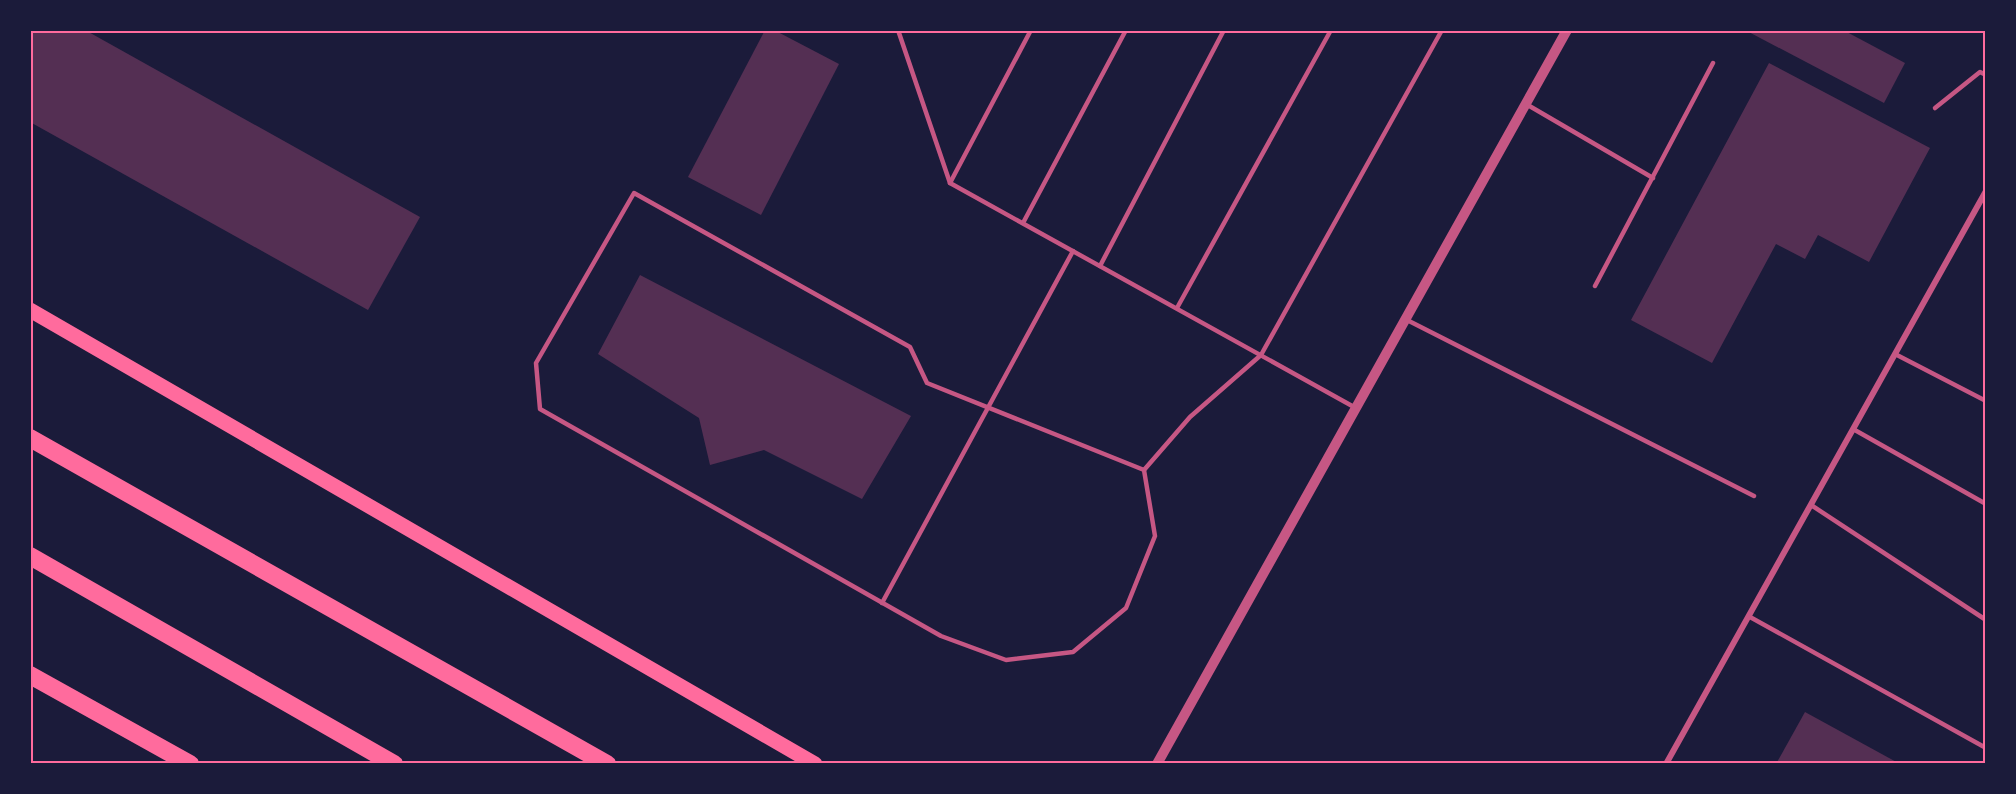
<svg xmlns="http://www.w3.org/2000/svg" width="2016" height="794" font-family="Figtree,sans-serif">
<rect width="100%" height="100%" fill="#1b1b3a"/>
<g fill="#542f53">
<polygon points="30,30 85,30 420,217 368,310 30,122"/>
<polygon points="765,30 774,30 839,64 761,215 688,177"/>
<polygon points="1745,30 1843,30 1905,63 1884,103"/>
<polygon points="1769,63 1930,148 1869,262 1818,235 1805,259 1776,244 1712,363 1631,320"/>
<polygon points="640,275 911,416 862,499 764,450 710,465 699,418 598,354"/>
<polygon points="1805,712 1900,764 1776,764"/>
</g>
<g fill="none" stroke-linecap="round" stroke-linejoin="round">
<g stroke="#c65784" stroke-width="4.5">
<polyline points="898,30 950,183 1354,407"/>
<polyline points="1526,104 1653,178"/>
<polyline points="1935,108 1980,72 1986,75"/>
<polyline points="950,183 1031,30"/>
<polygon points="634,193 910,347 927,383 1144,470 1155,536 1126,608 1073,652 1006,660 941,636 540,409 536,363"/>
<polyline points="1023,223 1126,30"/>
<polyline points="1100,266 1224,30"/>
<polyline points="1595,286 1713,63"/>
<polyline points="1177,308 1331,30"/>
<polyline points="1405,319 1754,496"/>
<polyline points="1895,354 1986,401"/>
<polyline points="1853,429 1986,504"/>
<polyline points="1144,470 1190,417 1261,355 1442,30"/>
<polyline points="1811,505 1986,620"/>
<polyline points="882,603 1073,251"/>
<polyline points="1750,617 1986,748"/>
</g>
<polyline stroke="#c65784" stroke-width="6" points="1666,764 1986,191"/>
<polyline stroke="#c65784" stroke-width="10" points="1157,764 1567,30"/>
<polyline stroke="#ff6b9d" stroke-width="15" points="30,310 815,764"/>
<g stroke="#ff6b9d" stroke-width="18">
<polyline points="30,438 607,764"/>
<polyline points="30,556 394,764"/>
<polyline points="30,675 190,764"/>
</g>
</g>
<rect width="2016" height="794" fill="none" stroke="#1b1b3a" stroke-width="63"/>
<rect x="32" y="32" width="1952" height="730" fill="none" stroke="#ff6b9d" stroke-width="2"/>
</svg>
